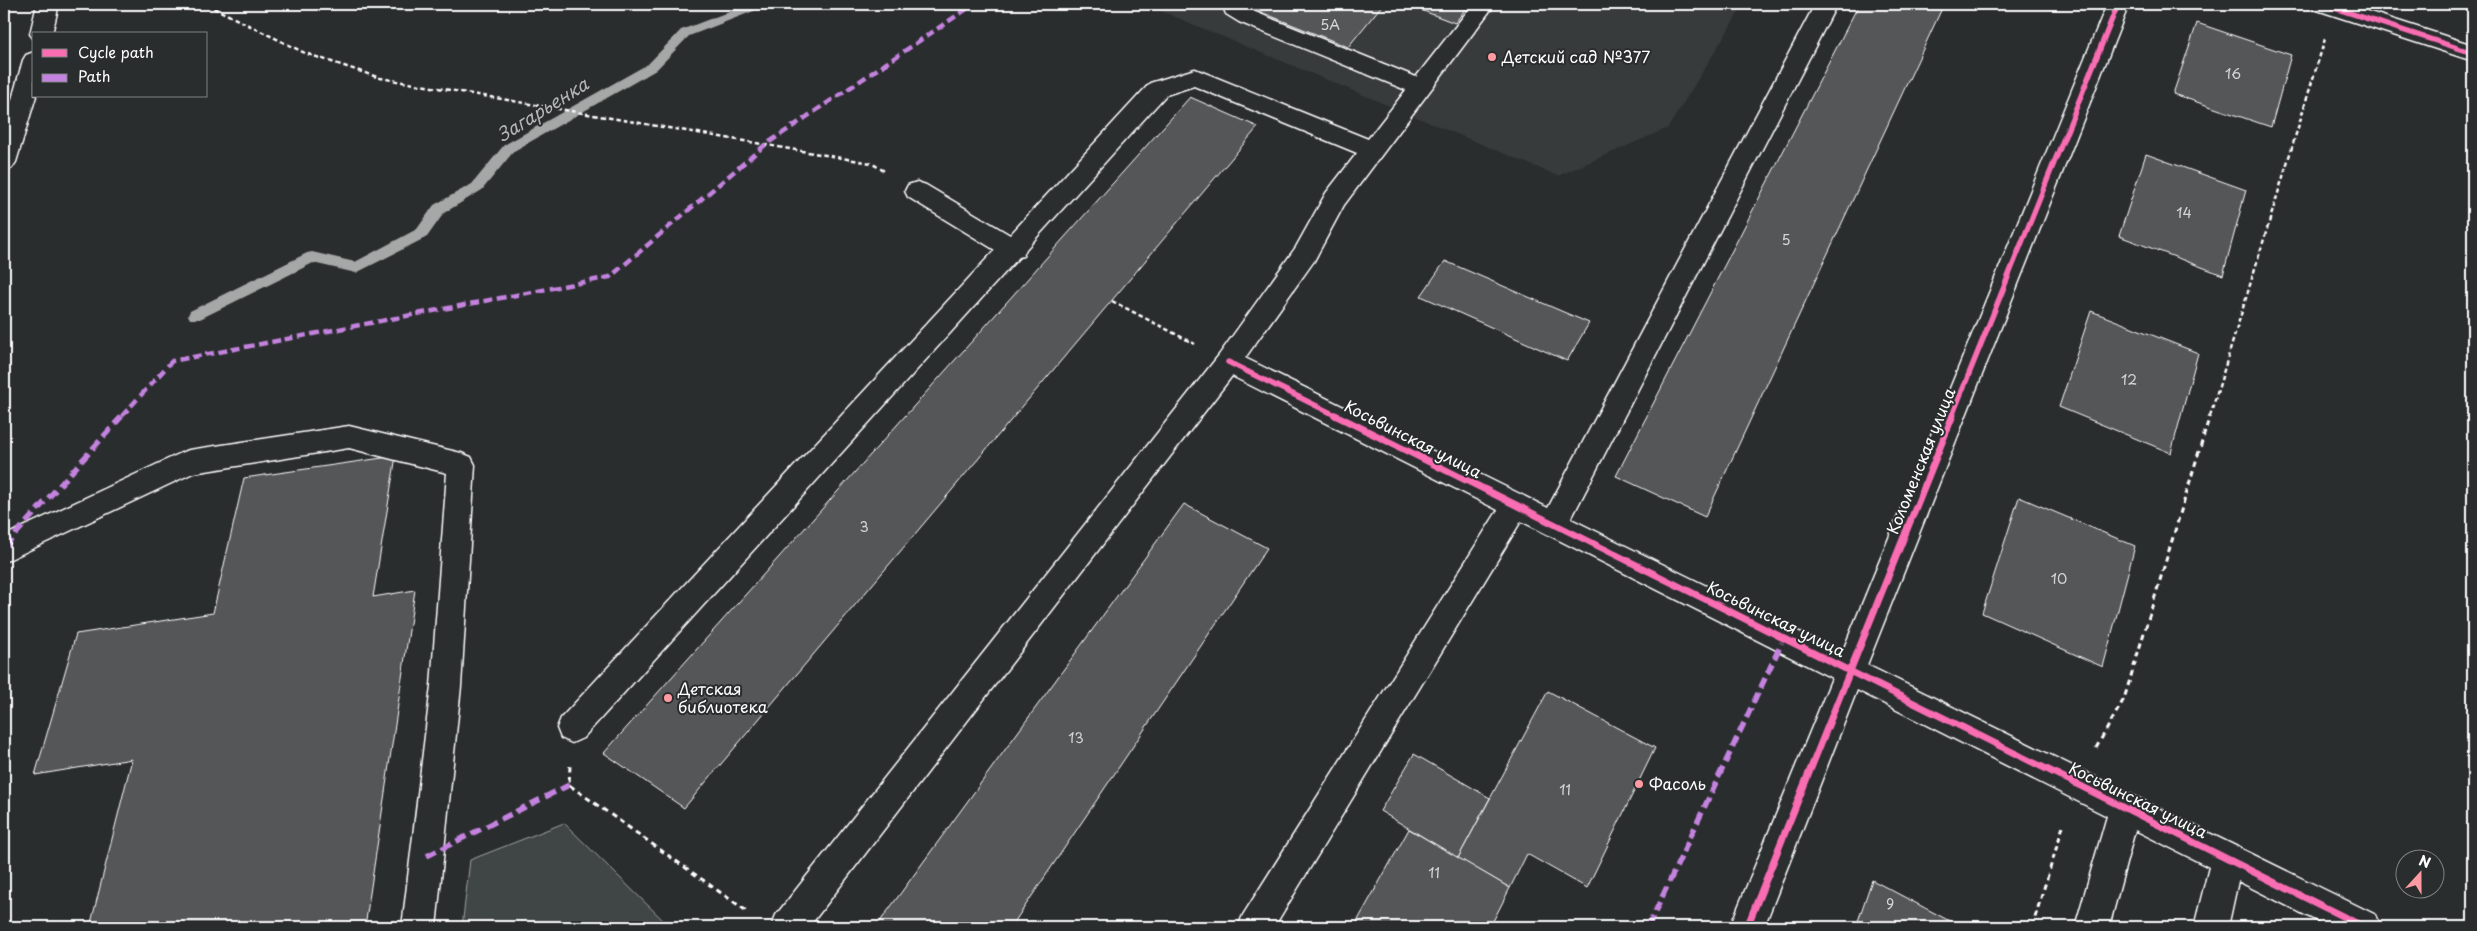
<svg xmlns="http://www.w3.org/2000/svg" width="2477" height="931" font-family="'Playpen Sans',sans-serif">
<rect width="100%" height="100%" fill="#2a2d2e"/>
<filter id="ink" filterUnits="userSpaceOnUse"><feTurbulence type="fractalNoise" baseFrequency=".02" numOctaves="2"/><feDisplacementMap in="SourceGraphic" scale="10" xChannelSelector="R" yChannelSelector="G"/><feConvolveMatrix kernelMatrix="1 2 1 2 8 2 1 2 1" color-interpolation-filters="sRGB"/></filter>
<g filter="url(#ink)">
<polygon fill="#373a3b" points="1144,4 1744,4 1668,128 1558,176"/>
<polygon fill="#414445" stroke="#a0a2a2" points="564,823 670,927 462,927 470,860"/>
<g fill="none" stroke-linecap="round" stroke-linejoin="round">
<polygon fill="#a6a7a7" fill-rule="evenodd" points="749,4 766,4 764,7 689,36 656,70 514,151 482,190 444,213 427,237 356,273 313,263 200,319 190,319 188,315 190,311 307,253 312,252 355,262 417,229 434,205 472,184 504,145 648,64 681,30"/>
</g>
<g fill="#555758" stroke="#fff">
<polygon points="1241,4 1383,4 1348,47"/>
<polygon points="1405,4 1469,4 1455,23"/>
<polygon points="1859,4 1944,4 1705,517 1616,476"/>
<polygon points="2197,23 2291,55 2271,127 2173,94"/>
<polygon points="1190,97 1258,127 684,808 604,753"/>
<polygon points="2146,154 2246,190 2223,275 2119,236"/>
<polygon points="1445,261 1589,323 1567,361 1421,296"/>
<polygon points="2091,311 2198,353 2171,453 2059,407"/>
<polygon points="396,456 373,597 415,590 365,927 90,927 132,759 35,775 76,634 213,613 244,478"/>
<polygon points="2019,497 2135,546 2103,667 1982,613"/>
<polygon points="1184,504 1267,548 1011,927 876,927"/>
<polygon points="1548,691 1655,748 1587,888 1527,854 1510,888 1458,858"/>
<polygon points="1414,754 1490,798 1458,858 1380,811"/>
<polygon points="1409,829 1510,888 1490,927 1354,927"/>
<polygon points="1872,880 1961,927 1856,927"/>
</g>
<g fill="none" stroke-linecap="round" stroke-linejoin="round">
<g stroke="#fff" stroke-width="3">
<g id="minor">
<polygon points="37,4 59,4 52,34 34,34 34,39 30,34"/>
<polygon points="1222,4 1244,4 1255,12 1416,77 1473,4 1495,4 1344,205 1314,261 1245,358 1548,508 1815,4 1837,4 1571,519 1842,653 2107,4 2129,4 1867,665 2376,915 2381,927 2329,927 2238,881 2228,927 2194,927 2209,867 2135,830 2109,927 2075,927 2107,816 1857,690 1764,927 1730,927 1832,678 1521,521 1274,927 1238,927 1243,915 1498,510 1232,376 809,927 771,927 776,915 1219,355 1296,247 1326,193 1357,153 1194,86 1166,95 1026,249 1023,256 1019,257 583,738 572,743 561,738 557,728 561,718 995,250 908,197 905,191 908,185 917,182 926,185 1010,235 1150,83 1195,69 1368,139 1406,90 1239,22 1226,14"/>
<polygon points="2311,4 2345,4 2473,45 2473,61 2314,9"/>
<polygon points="34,52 34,96 36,96 16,162 12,168 4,171 4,128 23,60 26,55"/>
<polygon points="349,426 461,453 471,457 475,465 461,686 436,927 402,927 431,686 447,473 349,448 193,473 4,562 4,536 179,454 189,450"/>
</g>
</g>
<g stroke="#fff" stroke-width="2.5" stroke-dasharray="4.5 3" stroke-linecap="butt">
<polyline points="199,4 216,9 305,53 380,78 871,163 886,172"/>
<polyline points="1112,301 1195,344"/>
<polyline points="2210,416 2325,39"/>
</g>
<g stroke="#fff" stroke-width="3" stroke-dasharray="5.5 4.5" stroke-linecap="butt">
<polyline points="2096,748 2124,699 2210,415"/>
<polyline points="570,766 569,785 748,912"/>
<polyline points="2032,927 2064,823"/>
</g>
<use href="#minor" fill="#2a2d2e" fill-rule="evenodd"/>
<polyline stroke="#c483df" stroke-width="4.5" stroke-dasharray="9 4.5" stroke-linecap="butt" points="122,416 172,361 610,277 765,145 974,4"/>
<g stroke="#c483df" stroke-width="5.5" stroke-dasharray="11 5.5" stroke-linecap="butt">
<polyline points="4,547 123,415"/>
<polyline points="427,856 569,785"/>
<polyline points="1648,927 1784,638"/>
</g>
<g stroke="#2a2d2e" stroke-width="8">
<g id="cycleway-far1">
<polyline points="2322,4 2473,53"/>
<polyline points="1228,362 1337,416"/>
<polyline points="1952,416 2118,4"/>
</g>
</g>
<g stroke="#2a2d2e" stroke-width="10">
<g id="cycleway">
<polyline points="1335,415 2364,927"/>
<polyline points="1747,927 1953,415"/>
</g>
</g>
<use href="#cycleway-far1" stroke="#f96db3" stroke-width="5.5"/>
<use href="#cycleway" stroke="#f96db3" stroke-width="7"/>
</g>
</g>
<g fill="#ff9aa2" stroke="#2a2d2e" stroke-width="2">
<circle cx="1492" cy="57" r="5"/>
<circle cx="668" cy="698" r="5"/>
<circle cx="1639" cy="784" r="5"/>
</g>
<g text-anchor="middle" stroke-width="4" stroke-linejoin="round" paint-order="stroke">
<g font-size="14" fill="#d4d5d5">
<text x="1330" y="30">5А</text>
<text x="2233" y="79">16</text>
<text x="2184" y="218">14</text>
<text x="1786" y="245">5</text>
<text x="2129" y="385">12</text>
<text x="864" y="532">3</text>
<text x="2059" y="584">10</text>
<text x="1076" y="743">13</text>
<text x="1565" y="795">11</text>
<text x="1434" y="878">11</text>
<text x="1890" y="909">9</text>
</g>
<g font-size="16" fill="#fff" stroke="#2a2d2e" text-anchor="start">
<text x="1502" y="63">Детский сад №377</text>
<text x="678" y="695">Детская<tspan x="678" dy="18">библиотека</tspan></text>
<text x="1649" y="790">Фасоль</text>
</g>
<g font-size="16" fill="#fff" stroke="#2a2d2e">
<text transform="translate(1413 439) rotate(27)" y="6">Косьвинская улица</text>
<text transform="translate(1921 461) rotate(-68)" y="6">Коломенская улица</text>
<text transform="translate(1776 619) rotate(26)" y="6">Косьвинская улица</text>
<text transform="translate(2138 800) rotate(26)" y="6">Косьвинская улица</text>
</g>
<g font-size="18" font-style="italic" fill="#b4b6b6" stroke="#2a2d2e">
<text transform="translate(543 110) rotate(-32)" y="6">Загарьенка</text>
</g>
</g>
<rect width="2477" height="931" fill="none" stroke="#2a2d2e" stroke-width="20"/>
<rect x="10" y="10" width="2457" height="911" fill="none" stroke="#fff" stroke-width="2" filter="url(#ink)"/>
<rect x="32" y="32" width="175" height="65" fill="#2a2d2e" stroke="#7f8182"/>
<rect x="42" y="49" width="25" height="8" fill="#f96db3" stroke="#7f8182"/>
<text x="78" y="58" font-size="15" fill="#ffffff">Cycle path</text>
<rect x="42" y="74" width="25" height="8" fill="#c483df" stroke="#7f8182"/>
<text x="78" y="82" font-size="15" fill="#ffffff">Path</text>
<g transform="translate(2420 874) rotate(21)"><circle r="24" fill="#2a2d2e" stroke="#7f8182"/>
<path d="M0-4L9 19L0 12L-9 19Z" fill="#ff9aa2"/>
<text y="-8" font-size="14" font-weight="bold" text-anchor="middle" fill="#ffffff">N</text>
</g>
</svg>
